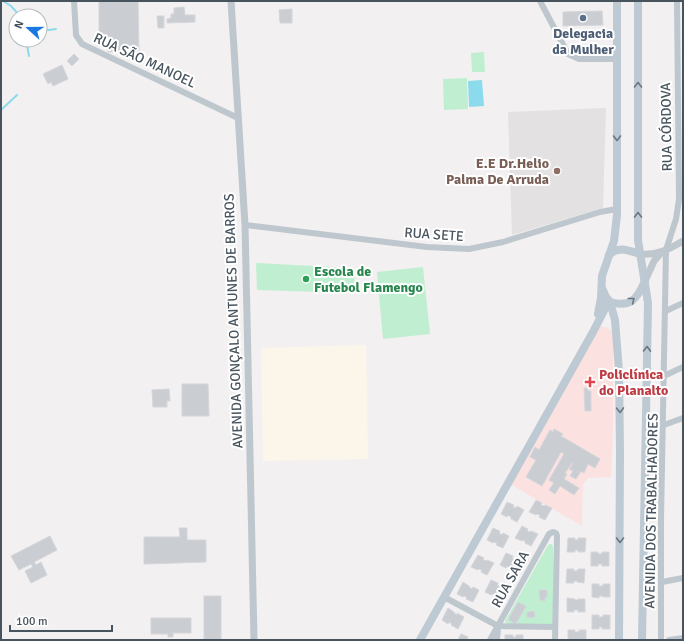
<svg xmlns="http://www.w3.org/2000/svg" width="684" height="641" font-family="Signika,sans-serif">
<rect width="100%" height="100%" fill="#f2f0f0"/>
<polygon fill="#fcf6ea" points="366,345 368,459 263,461 261,348"/>
<polygon fill="#e3e1e2" points="606,108 603,208 512,235 508,112"/>
<polygon fill="#fbe2e1" points="599,326 608,328 611,331 613,336 613,428 611,477 588,478 583,484 582,526 510,484"/>
<g fill="#bfefd0">
<polygon points="484,52 485,72 472,72 471,53"/>
<polygon points="467,78 468,109 444,110 443,79"/>
<polygon points="256,263 354,268 355,293 257,290"/>
<polygon points="423,267 430,334 383,339 377,272"/>
<polygon points="550,544 552,544 553,547 554,624 512,625 506,623 505,621 548,545"/>
</g>
<polygon fill="#8cdbec" points="482,80 484,106 469,107 468,81"/>
<g fill="none" stroke-linecap="round" stroke-linejoin="round">
<g stroke="#8cdbec" stroke-width="2">
<polyline points="3,1 11,6 20,16"/>
<polyline points="40,29 49,30 56,29"/>
<polyline points="26,40 29,56"/>
<polyline points="1,110 17,95"/>
</g>
</g>
<g fill="#cacdd2" stroke="#d4d6db">
<polygon points="99,1 138,1 139,51 108,52 107,35 99,35"/>
<polygon points="184,7 185,15 195,15 195,22 167,23 167,19 171,18 171,14 174,14 174,8"/>
<polygon points="292,9 292,23 280,23 279,10"/>
<polygon points="602,11 603,25 563,26 563,12"/>
<polygon points="157,16 164,16 164,28 158,28"/>
<polygon points="74,54 79,59 72,66 67,61"/>
<polygon points="62,65 68,79 53,86 51,82 48,84 43,74"/>
<polygon points="182,384 208,384 209,416 182,416"/>
<polygon points="584,388 588,388 588,391 591,391 591,411 585,411"/>
<polygon points="169,389 170,401 167,401 167,407 153,407 152,390"/>
<polygon points="554,429 563,434 561,436 600,459 595,468 588,464 584,473 581,471 576,479 570,476 573,471 569,469 573,464 572,463 565,473 567,474 564,479 579,488 574,495 560,486 555,494 549,490 554,483 549,480 564,454 561,452 542,486 526,477 536,460 530,457 535,447 539,450 550,430 553,432"/>
<polygon points="536,500 542,503 541,505 544,506 545,505 552,508 545,520 539,517 540,515 537,514 536,515 529,512"/>
<polygon points="507,502 514,505 513,507 516,508 517,506 524,510 517,522 511,519 511,517 508,515 507,517 501,514"/>
<polygon points="522,526 528,529 527,531 530,532 531,531 538,534 531,546 525,543 525,541 522,540 522,541 515,538"/>
<polygon points="179,528 187,528 187,540 206,540 206,562 144,564 144,537 180,537"/>
<polygon points="493,528 500,531 499,533 502,535 503,533 509,536 503,548 496,545 497,543 494,542 493,543 487,540"/>
<polygon points="50,536 57,550 34,562 36,565 41,562 47,575 31,583 25,571 33,567 31,564 19,570 11,556"/>
<polygon points="568,538 575,538 575,540 578,540 578,538 586,538 585,552 578,552 578,550 575,550 575,552 567,552"/>
<polygon points="591,552 598,552 598,554 602,554 602,552 609,552 609,566 602,566 602,564 598,564 598,566 591,566"/>
<polygon points="506,553 513,556 512,558 515,559 516,558 522,561 516,573 509,570 510,568 507,566 506,568 500,565"/>
<polygon points="478,555 484,558 483,560 486,561 487,560 494,563 487,575 481,572 482,570 479,569 478,570 471,567"/>
<polygon points="567,569 574,569 574,571 577,571 578,569 585,569 584,583 577,582 577,581 574,581 574,583 566,583"/>
<polygon points="491,580 498,583 497,585 500,586 501,585 508,588 501,600 495,597 495,595 492,594 491,595 485,592"/>
<polygon points="463,582 469,586 469,587 472,589 473,587 479,590 473,602 466,599 467,597 464,596 463,597 457,594"/>
<polygon points="592,584 599,584 599,586 603,586 603,584 610,584 610,597 603,597 603,596 599,596 599,598 592,597"/>
<polygon points="539,590 547,590 547,597 545,597 545,601 540,600"/>
<rect x="204" y="596" width="17" height="44"/>
<polygon points="567,598 575,599 575,600 578,600 578,599 585,599 585,612 578,612 578,610 574,610 574,612 567,612"/>
<polygon points="518,602 526,606 517,622 516,622 515,624 509,620 509,618"/>
<polygon points="448,608 454,612 454,613 457,615 457,613 464,617 458,629 451,625 452,624 449,622 448,624 442,620"/>
<polygon points="534,611 535,617 527,618 527,612"/>
<polygon points="592,615 599,615 599,617 603,617 603,615 610,615 610,629 602,629 602,627 599,627 599,629 592,629"/>
<polygon points="151,618 191,618 191,633 173,633 173,637 168,637 168,634 151,634"/>
<polygon points="568,630 575,630 575,632 579,632 579,630 586,630 586,640 568,640"/>
<polygon points="461,634 468,637 467,639 469,640 458,640"/>
<polygon points="505,635 513,635 513,637 516,637 516,635 523,635 523,640 505,640"/>
</g>
<g fill="none" stroke-linecap="round" stroke-linejoin="round">
<g stroke="#bec7ce" stroke-width="6">
<polyline points="74,1 76,35 82,44 238,118"/>
<polyline points="540,1 568,54 579,59 616,59"/>
<polyline points="245,225 427,247 469,249 503,242 600,212 617,209"/>
<polyline points="666,311 683,303"/>
<polyline points="664,376 683,367"/>
<polyline points="664,425 683,418"/>
<polyline points="662,582 683,578"/>
<polyline points="444,597 498,626 555,627"/>
<polyline points="490,640 549,534 553,532 556,533 557,536 555,640"/>
<polyline points="497,640 498,628"/>
<polyline points="661,640 661,519 666,250 676,219 679,199 677,1"/>
<polyline points="669,640 683,638"/>
</g>
<g stroke="#bec7ce" stroke-width="7">
<polyline points="231,1 245,225 254,640"/>
<path d="M640 254C657 256 669 249 683 241"/>
<polyline points="645,281 654,261 661,253"/>
</g>
<g stroke="#bdc9d3" stroke-width="8">
<polyline points="638,1 638,240 648,303 642,640"/>
<path d="M609 255C618 245 630 251 640 254"/>
<polyline points="602,288 606,297 610,302 615,320 619,371 620,451 619,640"/>
<path d="M610 302C631 308 637 299 645 281"/>
<polyline points="598,314 601,298 602,276 614,241 617,215 617,1"/>
<polyline points="420,640 593,332 609,301"/>
</g>
</g>
<defs><path id="oneway-chevron" d="M-2-3.5L2.5 0L-2 3.5" fill="none" stroke-width="1.6" stroke-linecap="round" stroke-linejoin="round"/></defs>
<g stroke="#6b7780">
<use href="#oneway-chevron" transform="translate(638 85) rotate(-90)"/>
<use href="#oneway-chevron" transform="translate(617 138) rotate(90)"/>
<use href="#oneway-chevron" transform="translate(638 215) rotate(-90)"/>
<use href="#oneway-chevron" transform="translate(632 300) rotate(-39)"/>
<use href="#oneway-chevron" transform="translate(647 349) rotate(-89)"/>
<use href="#oneway-chevron" transform="translate(620 410) rotate(89)"/>
<use href="#oneway-chevron" transform="translate(620 540) rotate(90)"/>
</g>
<circle fill="#5c6f8a" stroke="#fff" stroke-width="1.5" cx="583" cy="18" r="4"/>
<circle fill="#8d6e63" stroke="#fff" stroke-width="1.5" cx="557" cy="171" r="4"/>
<circle fill="#2e9e5b" stroke="#fff" stroke-width="1.5" cx="306" cy="279" r="4"/>
<path fill="#e0444e" stroke="#fff" stroke-width="1.5" d="M588 376h4v4h4v4h-4v4h-4v-4h-4v-4h4z"/>
<g text-anchor="middle" stroke-width="4" stroke-linejoin="round" paint-order="stroke">
<g font-size="14" font-weight="bold" fill="#4e5e75" stroke="#fff">
<text x="583" y="38">Delegacia<tspan x="583" dy="16">da Mulher</tspan></text>
</g>
<g font-size="14" fill="#48545d" stroke="#fff">
<text transform="translate(145 60) rotate(25)" y="5">RUA SÃO MANOEL</text>
<text transform="translate(666 127) rotate(-91)" y="5">RUA CÓRDOVA</text>
<text transform="translate(434 234) rotate(4)" y="5">RUA SETE</text>
<text transform="translate(233 321) rotate(-92)" y="5">AVENIDA GONÇALO ANTUNES DE BARROS</text>
<text transform="translate(651 511) rotate(-89)" y="5">AVENIDA DOS TRABALHADORES</text>
<text transform="translate(510 579) rotate(-61)" y="5">RUA SARA</text>
</g>
<g font-size="14" font-weight="bold" fill="#785e54" stroke="#fff" text-anchor="end">
<text x="549" y="168">E.E Dr.Helio<tspan x="549" dy="16">Palma De Arruda</tspan></text>
</g>
<g font-size="14" font-weight="bold" fill="#27864d" stroke="#fff" text-anchor="start">
<text x="314" y="276">Escola de<tspan x="314" dy="16">Futebol Flamengo</tspan></text>
</g>
<g font-size="14" font-weight="bold" fill="#be3a42" stroke="#fff" text-anchor="start">
<text x="599" y="379">Policlínica<tspan x="599" dy="16">do Planalto</tspan></text>
</g>
</g>
<rect width="684" height="641" fill="none" stroke="#48545d" stroke-width="4"/>
<g transform="translate(28 28) rotate(291)"><circle r="19" fill="#ffffff" stroke="#b6bbbe"/>
<path d="M0-3L7 15L0 10L-7 15Z" fill="#1a78e1"/>
<text y="-6" font-size="11" font-weight="bold" text-anchor="middle" fill="#48545d">N</text>
</g>
<path d="M10 625v6h102v-6" fill="none" stroke="#48545d" stroke-width="2"/>
<text x="16" y="625" font-size="12" fill="#48545d" stroke="#ffffff" stroke-width="3" paint-order="stroke">100 m</text>
</svg>
